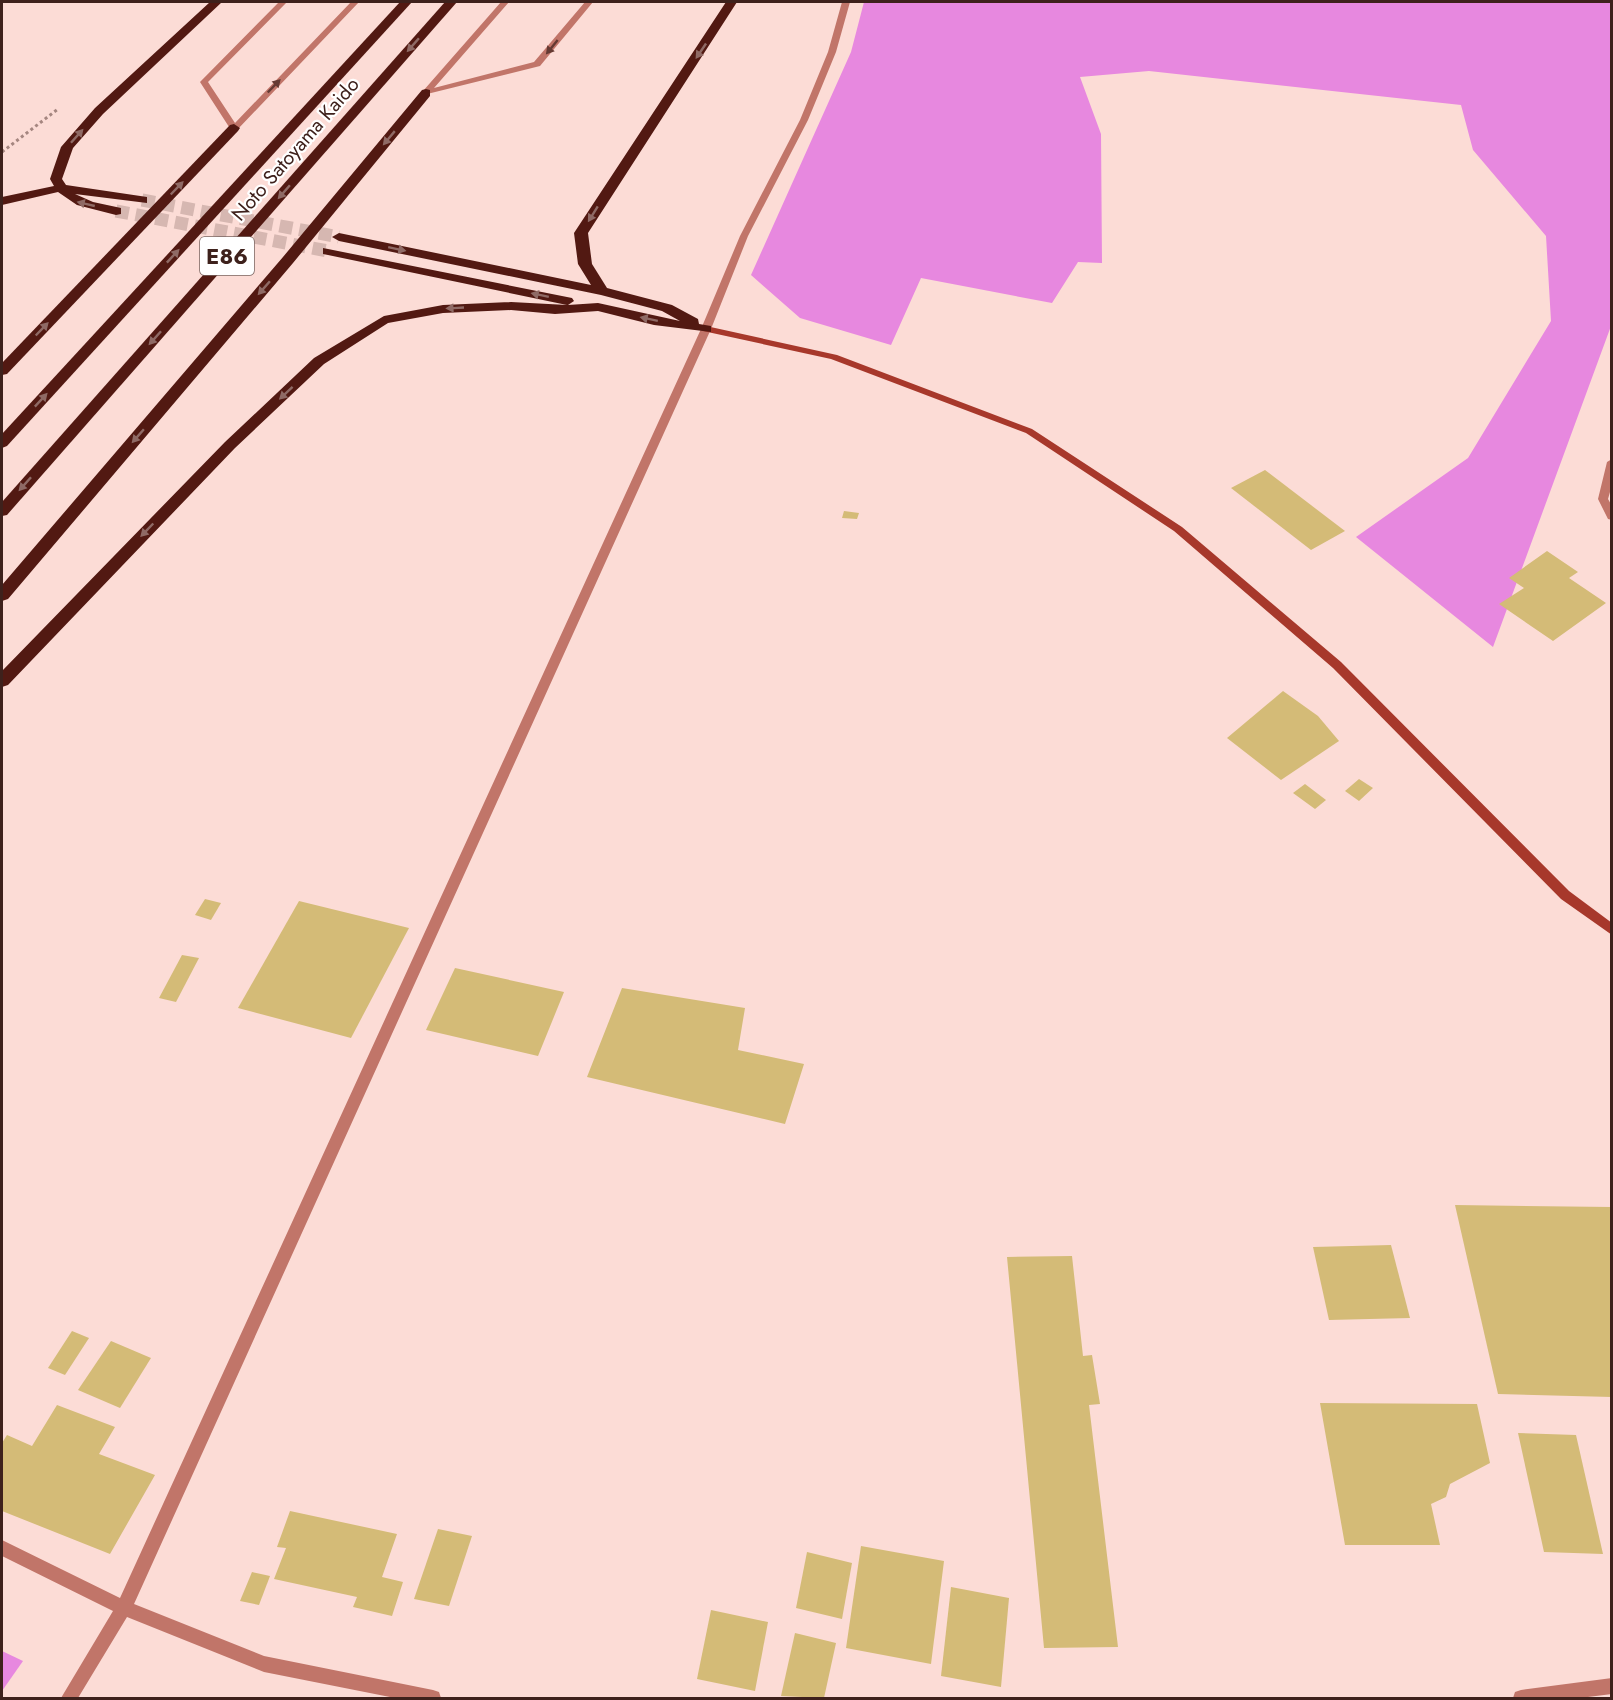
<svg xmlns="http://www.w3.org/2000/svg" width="1613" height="1700" font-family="Jost,sans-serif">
<rect width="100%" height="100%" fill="#fcdcd6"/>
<g fill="#e788df">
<polygon points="864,2 1611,2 1611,326 1493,647 1356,537 1468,458 1551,321 1546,236 1473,150 1461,105 1149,71 1080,77 1101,134 1102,263 1078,262 1052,303 921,278 891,345 800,318 751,275 851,52"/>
<polygon points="2,1651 23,1661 2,1691"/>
</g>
<g fill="#d4bb77">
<polygon points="1265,470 1345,531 1311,550 1231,488"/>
<polygon points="844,511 859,513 857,519 842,518"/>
<polygon points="1547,551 1578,572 1569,578 1606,603 1553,641 1499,604 1524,588 1509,578"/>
<polygon points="1283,691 1318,716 1339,741 1281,780 1227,738"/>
<polygon points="1359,779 1373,788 1359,801 1345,791"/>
<polygon points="1305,784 1326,800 1315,809 1293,793"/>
<polygon points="205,899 221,903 211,920 195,915"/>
<polygon points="299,901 409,928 351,1038 238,1008"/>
<polygon points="182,955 199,958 176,1002 159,998"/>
<polygon points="455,968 564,992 538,1056 426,1030"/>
<polygon points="622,988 745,1008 738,1050 804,1064 785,1124 587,1077"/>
<polygon points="1455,1205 1612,1207 1612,1397 1498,1394"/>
<polygon points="1391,1245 1410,1318 1329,1320 1313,1247"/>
<polygon points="1072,1256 1083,1356 1092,1355 1100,1404 1089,1405 1118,1647 1044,1648 1007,1257"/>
<polygon points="72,1331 89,1338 65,1375 48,1368"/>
<polygon points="111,1341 151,1358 120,1408 78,1390"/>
<polygon points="1320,1403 1477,1404 1490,1463 1450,1484 1446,1497 1431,1504 1440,1545 1345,1545"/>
<polygon points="57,1405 115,1427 99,1454 155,1475 110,1554 2,1511 2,1443 7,1435 32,1446"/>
<polygon points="1518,1433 1576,1435 1603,1554 1544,1552"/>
<polygon points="290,1511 397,1534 382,1577 403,1582 392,1616 353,1607 357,1597 274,1579 286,1548 277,1547"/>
<polygon points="438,1529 472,1536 449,1606 414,1599"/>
<polygon points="861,1546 944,1561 931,1664 846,1648"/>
<polygon points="807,1552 852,1563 842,1619 796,1608"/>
<polygon points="252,1572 270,1576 259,1605 240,1601"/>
<polygon points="951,1587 1009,1598 1001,1687 941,1676"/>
<polygon points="711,1610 768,1622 755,1691 697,1679"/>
<polygon points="795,1633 836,1643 824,1698 781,1696"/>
</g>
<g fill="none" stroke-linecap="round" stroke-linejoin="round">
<g stroke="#d6b7b1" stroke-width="13" stroke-dasharray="13 7" stroke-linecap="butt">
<polyline points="142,200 339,237"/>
<polyline points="116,211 328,251"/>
</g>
<polyline stroke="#a58680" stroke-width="3" stroke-dasharray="3 3" stroke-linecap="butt" points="2,152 58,109"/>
<g fill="#c17569" fill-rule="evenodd">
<polygon points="279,2 287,2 208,82 235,123 351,2 359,2 237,130 231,130 200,82"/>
<polygon points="501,2 509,2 434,88 534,62 585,2 593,2 540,66 423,95 423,91"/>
</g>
<g fill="#c17569" fill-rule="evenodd">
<polygon points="842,2 850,2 836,52 808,120 748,236 711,329 134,1604 264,1656 433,1690 439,1692 441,1698 395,1698 264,1672 127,1617 78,1698 61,1698 113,1611 2,1556 2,1540 120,1598 701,329 740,236 800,120 828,52"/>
<polygon points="1612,459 1612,485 1608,499 1612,506 1612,520 1608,519 1598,499 1607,462"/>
<polygon points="1612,1678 1612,1694 1580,1698 1513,1698 1515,1692 1521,1690"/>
</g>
<polygon fill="#a7382b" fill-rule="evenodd" points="706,326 837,355 1032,429 1182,527 1341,662 1569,891 1612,923 1612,935 1561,899 1333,668 1174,531 1026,433 831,359 703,331 703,327"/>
<g fill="#521912" fill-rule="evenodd">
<polygon points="210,2 222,2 103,114 73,148 62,179 66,185 147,197 147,203 75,194 93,202 121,208 121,214 116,215 77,205 58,192 2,205 2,197 54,186 50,179 61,147 95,108"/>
<polygon points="400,2 412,2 7,446 2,448 2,434"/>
<polygon points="445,2 457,2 7,515 2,516 2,502"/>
<polygon points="726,2 737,2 588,233 592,264 607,288 672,305 698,319 699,324 711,326 711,332 654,325 598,311 555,314 511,310 443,313 388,323 324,364 235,448 8,685 2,687 2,671 225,442 314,358 384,316 443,305 511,302 567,305 328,255 323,254 323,248 572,298 574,301 568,305 598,303 680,321 662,311 601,295 339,241 332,237 339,233 591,285 578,264 574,233"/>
<polygon points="426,89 430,90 430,96 293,263 8,599 2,601 2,585 283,257 422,90"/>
<polygon points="234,124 240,128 238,131 7,374 2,375 2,363 230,125"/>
</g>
</g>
<defs><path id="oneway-solid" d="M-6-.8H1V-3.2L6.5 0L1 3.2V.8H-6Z" transform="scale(1.5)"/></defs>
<g fill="#8f6a65">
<use href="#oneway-solid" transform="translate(413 45) rotate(131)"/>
<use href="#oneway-solid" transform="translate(701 51) rotate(124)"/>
<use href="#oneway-solid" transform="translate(77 136) rotate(-48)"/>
<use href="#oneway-solid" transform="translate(389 138) rotate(130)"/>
<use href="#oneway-solid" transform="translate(177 188) rotate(-46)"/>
<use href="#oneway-solid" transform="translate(284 192) rotate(131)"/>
<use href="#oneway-solid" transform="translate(86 204) rotate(-167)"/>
<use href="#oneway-solid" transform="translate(593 214) rotate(122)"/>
<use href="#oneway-solid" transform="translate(397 249) rotate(12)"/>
<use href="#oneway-solid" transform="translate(173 256) rotate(-47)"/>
<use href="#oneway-solid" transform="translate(264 288) rotate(131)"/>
<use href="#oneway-solid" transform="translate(540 295) rotate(-168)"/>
<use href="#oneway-solid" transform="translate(455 308) rotate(177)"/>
<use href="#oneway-solid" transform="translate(649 319) rotate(-168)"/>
<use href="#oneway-solid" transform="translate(42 329) rotate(-46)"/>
<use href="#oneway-solid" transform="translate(155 338) rotate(132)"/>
<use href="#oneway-solid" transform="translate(286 393) rotate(137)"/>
<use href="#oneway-solid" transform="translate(41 400) rotate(-47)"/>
<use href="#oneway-solid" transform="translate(138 436) rotate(131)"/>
<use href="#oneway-solid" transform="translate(25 484) rotate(132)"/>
<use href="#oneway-solid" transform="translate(147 530) rotate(134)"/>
</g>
<g fill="#653a33">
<use href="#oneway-solid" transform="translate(552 47) rotate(129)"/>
<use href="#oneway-solid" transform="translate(274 86) rotate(-46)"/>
</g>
<g text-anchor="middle" stroke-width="4.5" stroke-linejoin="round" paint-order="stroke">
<g font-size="20" fill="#3e211c" stroke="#fff">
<text transform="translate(295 149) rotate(-49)" y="7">Noto Satoyama Kaido</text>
</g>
<rect fill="#fff" stroke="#786460" stroke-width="1.5" x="200" y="237" width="54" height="38" rx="4.5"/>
<g font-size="22" font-weight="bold" fill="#3e211c">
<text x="227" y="264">E86</text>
</g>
</g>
<rect width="1613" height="1700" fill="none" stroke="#3e211c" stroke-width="6"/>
</svg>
